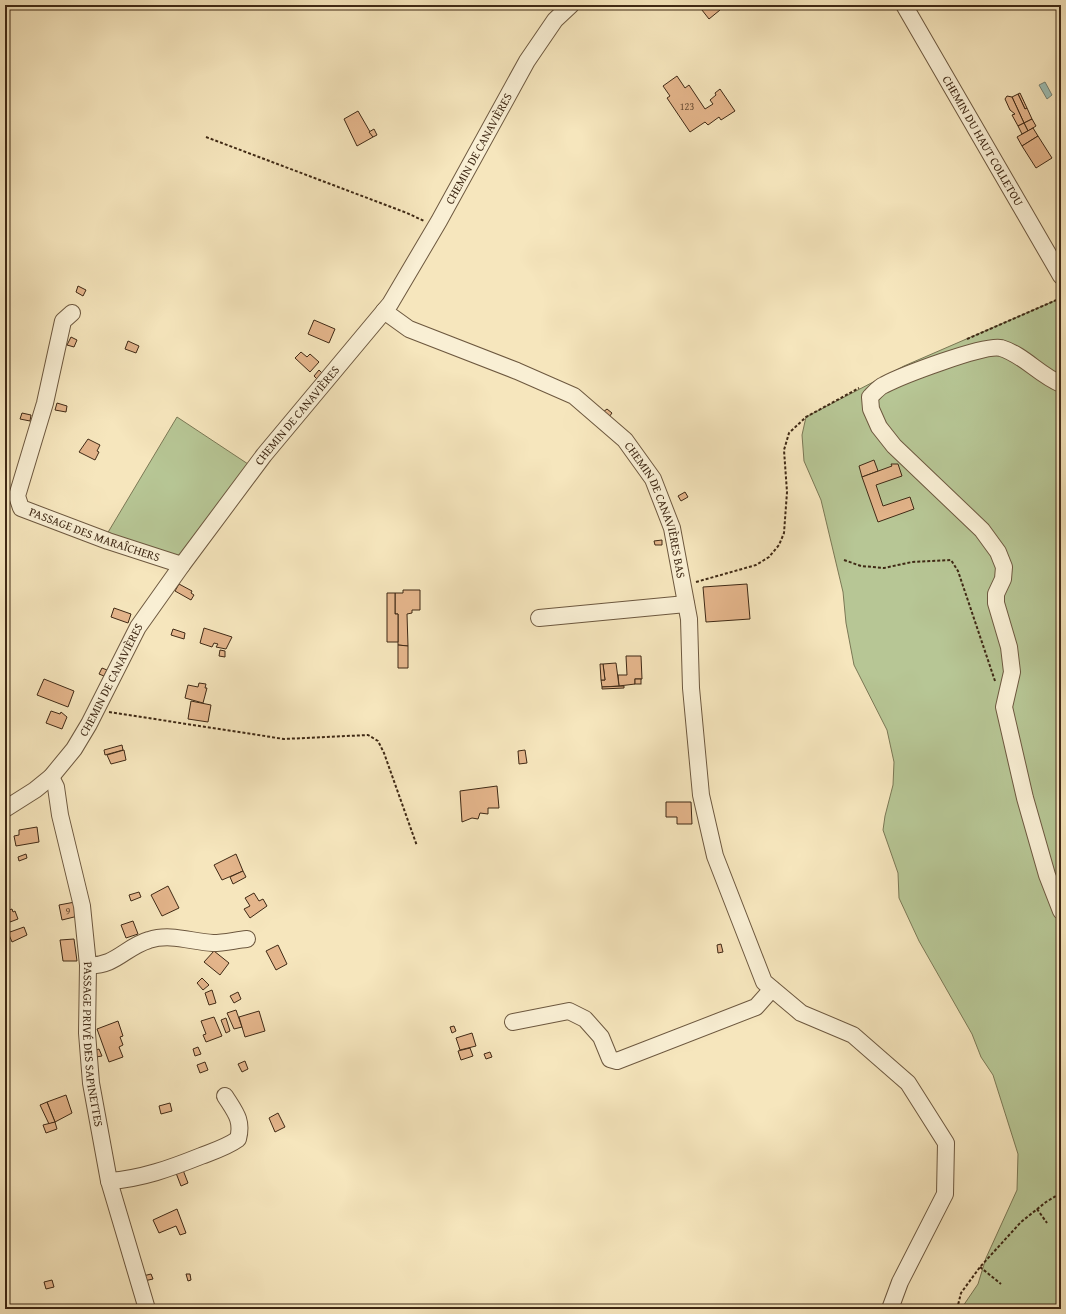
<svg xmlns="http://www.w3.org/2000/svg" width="1066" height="1314" font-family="'Gentium Book Plus',serif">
<rect width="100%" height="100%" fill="#f6e6bd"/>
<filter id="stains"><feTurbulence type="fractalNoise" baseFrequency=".005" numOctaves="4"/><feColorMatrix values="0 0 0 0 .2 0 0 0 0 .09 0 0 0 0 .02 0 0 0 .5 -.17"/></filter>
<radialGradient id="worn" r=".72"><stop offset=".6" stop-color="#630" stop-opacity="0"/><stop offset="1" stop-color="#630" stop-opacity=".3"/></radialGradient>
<g fill="#b7c695" stroke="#7b7855">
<polygon points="1061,298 1061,1309 961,1309 978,1284 986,1258 1017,1190 1018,1154 993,1075 981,1057 972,1034 919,941 899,898 898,873 883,830 885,816 893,785 894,762 887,730 854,665 846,623 843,592 821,500 804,461 802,435 806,417 904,366"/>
<polygon points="177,417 248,464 178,558 107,534"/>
</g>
<polygon fill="#9dbfb5" stroke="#778375" points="1045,82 1052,95 1047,99 1039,85"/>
<g fill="#e4b58b" stroke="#3f2915">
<polygon points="698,5 716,5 720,10 709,19"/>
<polygon points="677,76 685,88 689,85 705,109 713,104 710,100 716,95 715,93 720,89 735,111 721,120 719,117 708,125 705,122 690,132 667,98 670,96 663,86"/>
<polygon points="1020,93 1027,108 1025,109 1018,94"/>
<polygon points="1018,94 1025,109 1027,108 1032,119 1024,123 1012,97"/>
<polygon points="1007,96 1012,97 1024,123 1018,126 1012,115 1015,114 1010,110 1005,99"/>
<polygon points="358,111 373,137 357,146 344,119"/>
<polygon points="1032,119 1036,126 1028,131 1024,123"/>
<polygon points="1024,123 1028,131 1022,134 1018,126"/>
<polygon points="1033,128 1038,136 1022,146 1017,137"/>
<polygon points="374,129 377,135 373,137 369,132"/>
<polygon points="1038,136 1052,158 1036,168 1022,146"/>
<polygon points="78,286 86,290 83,296 76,292"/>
<polygon points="314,320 335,329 329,343 308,334"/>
<polygon points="71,337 77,340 74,347 67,345"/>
<polygon points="128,341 139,346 136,353 125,349"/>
<polygon points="301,352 307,357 310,354 319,362 310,372 295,358"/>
<polygon points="319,370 323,374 318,380 314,376"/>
<polygon points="57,403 67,406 66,412 55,410"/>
<polygon points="607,409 612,413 609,417 603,412"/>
<polygon points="22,413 31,415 30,421 20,419"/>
<polygon points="88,439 100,445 97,451 99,452 95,460 79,452"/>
<polygon points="874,460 878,471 862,477 859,466"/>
<polygon points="891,464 898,464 902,476 876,485 883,506 910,497 914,509 878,522 862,477 892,466"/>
<polygon points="685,492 688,497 681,501 678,496"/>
<polygon points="662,540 662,545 655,545 654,541"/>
<polygon points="179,584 192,591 191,593 194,595 191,600 175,591"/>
<polygon points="747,584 750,619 706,622 703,587"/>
<polygon points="403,590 420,590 420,610 412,610 412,613 407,614 408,646 398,645 398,614 395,614 395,593 403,593"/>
<polygon points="387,593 395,593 395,614 398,614 398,642 387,642"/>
<polygon points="114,608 131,614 128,623 111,617"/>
<polygon points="204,628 232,637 226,649 216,647 218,644 214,643 212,647 200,643"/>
<polygon points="173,629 185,633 184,639 171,635"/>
<polygon points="398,645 408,646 408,668 398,668"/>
<polygon points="220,650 225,651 225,657 219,656"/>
<polygon points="626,656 641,656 642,679 635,679 635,684 619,686 618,675 627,675"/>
<polygon points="616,663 619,686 602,687 601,680 605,680 603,664"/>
<polygon points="600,664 603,664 605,680 601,680"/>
<polygon points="102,668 107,670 104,676 99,674"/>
<polygon points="44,679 74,691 68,707 37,695"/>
<rect x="635" y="679" width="6" height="5"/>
<polygon points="199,683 206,684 205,688 207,688 203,703 185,698 188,685 198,687"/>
<polygon points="624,686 624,688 602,689 602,687"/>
<polygon points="191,701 211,705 208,722 188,719"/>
<polygon points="51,711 60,714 61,712 67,717 62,729 46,723"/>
<polygon points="122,745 123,750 105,755 104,750"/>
<polygon points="124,750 126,760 111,764 107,755"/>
<polygon points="525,750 527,763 519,764 518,751"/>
<polygon points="497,786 499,808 488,808 488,814 480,813 478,819 472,818 462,822 460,791"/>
<polygon points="666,802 691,802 692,824 677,824 677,817 666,817"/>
<polygon points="37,827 39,842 16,846 14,836 19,835 19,830"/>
<polygon points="26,854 27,858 19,861 18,857"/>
<polygon points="236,854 243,871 222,880 214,865"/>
<polygon points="243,871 246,877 233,884 230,877"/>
<polygon points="168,886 179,908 162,916 151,895"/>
<polygon points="139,892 141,897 131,901 129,895"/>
<polygon points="254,893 259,901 263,899 267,906 250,918 244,909 250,906 245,898"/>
<polygon points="75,902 78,916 62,920 59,905"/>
<polygon points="12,909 13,912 15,911 18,919 10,922 6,911"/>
<polygon points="133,921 138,934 126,938 121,925"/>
<polygon points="24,927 27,935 12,942 7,930 9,929 10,932"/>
<polygon points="74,939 77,961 63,961 60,940"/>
<polygon points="721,944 723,952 718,953 717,945"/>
<polygon points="278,945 287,964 276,970 266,951"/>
<polygon points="214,951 229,963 220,975 204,962"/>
<polygon points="202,978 209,985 203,990 197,983"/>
<polygon points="212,990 216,1003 209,1005 205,993"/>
<polygon points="238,992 241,999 234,1003 230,996"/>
<polygon points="236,1010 242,1027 234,1029 227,1013"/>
<polygon points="259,1011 265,1031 245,1037 239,1017"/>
<polygon points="214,1017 222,1036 206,1042 203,1035 206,1034 201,1021"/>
<polygon points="226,1018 230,1031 226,1033 221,1020"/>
<polygon points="118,1021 123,1036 120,1037 123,1045 119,1047 123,1057 109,1062 97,1029"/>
<polygon points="454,1026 456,1031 452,1033 450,1027"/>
<polygon points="472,1033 476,1046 460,1050 456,1038"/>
<polygon points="198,1047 201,1054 195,1056 193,1049"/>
<polygon points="470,1048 473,1056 461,1060 458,1051"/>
<polygon points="99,1049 102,1056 96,1057 94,1051"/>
<polygon points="490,1052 492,1057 486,1059 484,1054"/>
<polygon points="245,1061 248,1069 242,1072 238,1064"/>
<polygon points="205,1062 208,1070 200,1073 197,1065"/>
<polygon points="66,1095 72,1113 55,1122 47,1102"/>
<polygon points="47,1102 55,1122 49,1124 40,1105"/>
<polygon points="170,1103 172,1111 161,1114 159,1106"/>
<polygon points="278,1113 285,1127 275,1132 269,1118"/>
<polygon points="55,1122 57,1129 46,1133 43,1125"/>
<polygon points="183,1170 188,1183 181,1186 176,1173"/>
<polygon points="177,1209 186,1233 180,1235 176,1226 159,1233 153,1220"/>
<polygon points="151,1274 153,1279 144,1281 143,1276"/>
<polygon points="186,1274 190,1274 191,1280 188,1281"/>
<polygon points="52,1280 54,1287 46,1289 44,1282"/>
</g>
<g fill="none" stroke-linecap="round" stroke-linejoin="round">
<g stroke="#6d583f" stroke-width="18">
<g id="minor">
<path id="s1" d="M904 5 1061 276"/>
<path id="s2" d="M384 311 409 329 517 371 574 396 625 440 653 479 672 528 689 619 691 688 701 795 715 856 764 982 801 1013 853 1035 908 1083 946 1143 945 1194 900 1282 890 1309"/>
<path id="s3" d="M72 313 63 321 45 403 17 496 21 508 108 541 182 565"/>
<path d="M1061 384C1039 375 1024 355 1001 348 984 344 901 376 884 385 879 387 874 393 870 397L871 409 879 427 894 446 982 530 998 552 1004 567 1003 579 996 594V603L1009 647 1012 672 1004 707 1025 798 1047 875 1061 911"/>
<polyline points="539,618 686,604"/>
<path id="s4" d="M51 777 56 787 60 815 82 906 88 965 87 1033 91 1083 109 1181 147 1309"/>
<path id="s5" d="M5 809 35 790 51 777 74 749 89 724 138 627 182 565 264 455 390 304 439 221 527 61 555 20 571 5"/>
<path d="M88 965C115 967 125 947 149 940 171 933 192 942 213 943 224 943 236 940 247 939"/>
<polyline points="513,1022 569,1011 585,1019 601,1037 610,1059 617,1061 756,1007 772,989"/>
<path d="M109 1181C141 1179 171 1168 201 1156 214 1151 227 1147 238 1139 243 1120 235 1112 225 1096"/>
</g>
</g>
<g stroke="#3f2915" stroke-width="2" stroke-dasharray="3 2" stroke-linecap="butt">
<polyline points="206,137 407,213 424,221"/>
<polyline points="967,339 1061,298"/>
<polyline points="844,560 861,566 884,568 912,562 951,560 958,571 995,681"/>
<polyline points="696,582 756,565 769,557 779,545 784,533 787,492 784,450 789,433 806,417 859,388"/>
<polyline points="109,712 284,739 368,735 378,741 384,753 417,846"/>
<polyline points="1037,1209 1047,1223"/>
<polyline points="980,1267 1001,1284"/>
<polyline points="957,1309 961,1293 980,1267 1021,1222 1046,1202 1061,1193"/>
</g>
<use href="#minor" stroke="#f9efd4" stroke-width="16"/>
</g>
<g text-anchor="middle" stroke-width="4" stroke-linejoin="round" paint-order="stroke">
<g font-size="10" fill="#684c32">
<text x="687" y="110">123</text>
<text x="68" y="915">9</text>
</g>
<g font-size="12" fill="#3f2915" stroke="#f9efd4">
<text dy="4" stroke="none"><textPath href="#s1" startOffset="157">CHEMIN DU HAUT COLLETOU</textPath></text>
<text dy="4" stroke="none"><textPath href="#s5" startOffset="819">CHEMIN DE CANAVIÈRES</textPath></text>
<text dy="4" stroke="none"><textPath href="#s5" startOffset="495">CHEMIN DE CANAVIÈRES</textPath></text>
<text dy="4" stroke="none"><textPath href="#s2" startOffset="354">CHEMIN DE CANAVIÈRES BAS</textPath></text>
<text dy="4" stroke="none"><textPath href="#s3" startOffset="284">PASSAGE DES MARAÎCHERS</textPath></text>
<text dy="4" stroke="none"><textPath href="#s5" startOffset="171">CHEMIN DE CANAVIÈRES</textPath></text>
<text dy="4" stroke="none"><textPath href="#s4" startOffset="272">PASSAGE PRIVÉ DES SAPINETTES</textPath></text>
</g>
</g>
<rect width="1066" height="1314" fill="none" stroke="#f6e6bd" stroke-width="20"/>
<rect x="6" y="6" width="1054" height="1302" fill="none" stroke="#3f2915" stroke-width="2"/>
<rect x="10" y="10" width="1046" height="1294" fill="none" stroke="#3f2915"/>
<rect width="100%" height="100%" filter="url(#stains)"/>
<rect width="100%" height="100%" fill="url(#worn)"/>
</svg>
